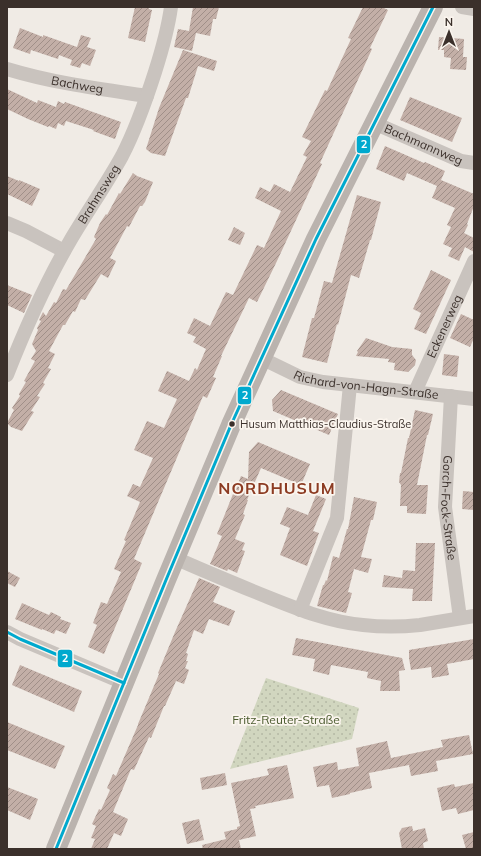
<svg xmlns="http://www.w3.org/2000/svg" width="481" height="856" font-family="Mulish,sans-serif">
<defs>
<pattern id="park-dots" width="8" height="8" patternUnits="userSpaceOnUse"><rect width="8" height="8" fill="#d1d6bf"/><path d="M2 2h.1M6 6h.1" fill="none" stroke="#b4b8a4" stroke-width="1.8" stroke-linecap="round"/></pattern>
<pattern id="building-hatch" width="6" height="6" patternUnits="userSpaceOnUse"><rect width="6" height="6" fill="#c3afa7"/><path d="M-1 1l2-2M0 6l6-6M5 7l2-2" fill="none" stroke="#a08f88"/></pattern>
</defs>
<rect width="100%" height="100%" fill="#f0ebe5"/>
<polygon fill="url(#park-dots)" points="266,678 359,708 352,739 230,769"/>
<g fill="url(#building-hatch)">
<polygon points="135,7 149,7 149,9 152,10 145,42 128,38"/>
<polygon points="193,7 219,7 216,19 213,19 210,36 196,33 192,51 174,47 178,29 189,31"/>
<polygon points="363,7 382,7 388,10 370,48 372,49 320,163 322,164 277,261 257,302 249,298 221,356 222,356 213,377 216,378 207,398 203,396 134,559 142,563 104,654 88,647 97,625 93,623 101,602 107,604 121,572 114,569 126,541 124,540 140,502 127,496 133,484 140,487 153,458 134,450 147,421 164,428 177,399 158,391 167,371 189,381 195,368 197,370 206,349 193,342 196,337 187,333 194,318 210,326 226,292 233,295 257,245 264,248 281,211 255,198 260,187 270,192 274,184 290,192 307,157 303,155 311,141 302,137 325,90 327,91 351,39 348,38"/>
<polygon points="20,28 43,37 43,35 77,47 81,35 91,38 87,47 96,50 90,66 82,63 80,68 70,65 72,60 59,55 58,59 31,50 30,54 13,48"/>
<polygon points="439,37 464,39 463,57 467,57 466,70 450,69 451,58 444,57 444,50 438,50"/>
<polygon points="183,50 217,61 214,71 198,66 188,98 186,98 165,156 151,153 146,149 159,108"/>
<polygon points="7,89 37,103 38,100 56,107 58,101 64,104 65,102 121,122 115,139 93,131 94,130 66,121 64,126 58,123 56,129 49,126 48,127 28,119 7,109"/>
<polygon points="410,97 462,118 452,142 400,120"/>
<polygon points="385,146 424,163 425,162 445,171 441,180 474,194 474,206 467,224 468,225 464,233 474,238 474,252 465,247 459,261 448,256 452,248 443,244 451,227 447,225 455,208 432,198 437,186 407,173 404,181 376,169"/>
<polygon points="133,173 137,176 153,182 145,202 142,206 140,206 129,227 127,226 110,258 116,261 108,278 101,274 85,300 81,299 75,312 73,311 65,325 63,325 49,351 55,354 48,368 51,369 43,383 45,384 37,396 40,397 31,411 34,412 30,418 22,431 11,427 7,423 14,410 12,408 20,396 19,394 26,382 24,381 35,361 31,359 36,351 32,344 38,330 37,328 41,321 39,320 43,312 46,316 54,302 56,303 63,289 66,290 96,239 94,237 100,223 106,214 107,215 119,193 120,194"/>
<polygon points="7,176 19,181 19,180 40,189 32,206 7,194"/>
<polygon points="357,195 381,202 371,240 370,240 359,278 351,275 338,325 337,324 327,363 302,357 312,318 314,318 324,281 332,283"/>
<polygon points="234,227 245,233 240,245 228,240"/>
<polygon points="431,270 451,280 426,334 414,329 421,313 413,309"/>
<polygon points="7,285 32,295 24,313 7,305"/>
<polygon points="461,314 474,320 474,338 470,347 450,338"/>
<polygon points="366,338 392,347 412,349 412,355 416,360 415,365 408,372 394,370 395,363 388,362 389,359 356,356 358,352 357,351"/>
<polygon points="444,354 459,356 457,377 442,375"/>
<polygon points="281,390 338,414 329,435 273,411 272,400"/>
<polygon points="415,410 433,414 428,435 427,435 417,485 428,485 426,514 407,513 407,506 400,506 401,485 399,482 400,473 401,473 408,438 409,438"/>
<polygon points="258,442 310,464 301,485 261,468 247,500 248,500 243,514 245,515 235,539 245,543 242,550 245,551 237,573 228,569 227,571 210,564 222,536 217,534 233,494 234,494 241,476 248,479 249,452"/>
<polygon points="463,491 474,492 474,510 462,509"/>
<polygon points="316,495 326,499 313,531 319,533 307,566 280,555 290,528 280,524 287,507 308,515"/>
<polygon points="354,497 377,502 373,520 371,520 361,557 372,559 368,573 354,569 348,592 352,593 346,613 317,606 323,585 324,585 326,580 327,581 333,556 339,558 347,529 348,529"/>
<polygon points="416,543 435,543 432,601 412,601 413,589 382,587 384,575 402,578 403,570 415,571"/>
<polygon points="7,571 20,578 15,587 7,583"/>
<polygon points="199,578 220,587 213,602 235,611 229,626 209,619 203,634 194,630 186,653 188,654 186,661 188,661 185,668 189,670 184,684 176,681 165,706 164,706 151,738 149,737 134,770 131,769 113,812 128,819 121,836 114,833 107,849 91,849 95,839 91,838 96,826 92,824 99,809 101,810 110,790 107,788 113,774 116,776 138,725 138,724 159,674 158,673 175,632"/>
<polygon points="22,603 49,615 51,612 61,617 60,619 71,623 66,634 56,630 54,634 42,629 42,630 15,619"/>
<polygon points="296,638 402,658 405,670 399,671 400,691 380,691 381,681 367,678 368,672 331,665 329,675 313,671 315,659 292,655"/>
<polygon points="474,639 474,659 447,664 449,675 432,678 431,667 411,670 409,658 409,650"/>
<polygon points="20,665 82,691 74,712 12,685"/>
<polygon points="7,722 65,746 55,769 7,750"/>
<polygon points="469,735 473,754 436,761 438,771 411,776 409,765 369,773 372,788 350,793 350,794 332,798 329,785 317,787 313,767 337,762 338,770 359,766 356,748 387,741 391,758 443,747 441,740"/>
<polygon points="287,765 294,798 255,806 256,808 250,809 256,836 239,840 241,849 203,849 202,845 226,839 224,832 237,829 237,827 240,826 231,783 269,775 267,769"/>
<polygon points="225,773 227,785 202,790 200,778"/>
<polygon points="474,783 474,810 458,814 456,808 442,811 437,788 454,784 455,787"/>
<polygon points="7,787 38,799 30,820 7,810"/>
<polygon points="199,819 204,840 187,844 182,823"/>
<polygon points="412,826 413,831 425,828 428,841 423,843 424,849 402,849 399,833 402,828"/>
<polygon points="474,832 474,849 466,849 462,835"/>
</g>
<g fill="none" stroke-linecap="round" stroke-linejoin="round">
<g stroke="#c9c3be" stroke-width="14">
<polyline points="462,7 474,9"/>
<path id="s1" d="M7 69C53 83 100 89 147 96"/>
<path id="s2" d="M374 123 461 161 474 163"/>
<polyline points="7,223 26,231 64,251"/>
<path id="s3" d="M261 358 300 377 323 382 474 399"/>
<path id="s4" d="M7 375C25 329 45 284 70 241 87 212 106 185 122 156 136 129 146 100 155 72 162 50 168 29 171 7"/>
<path id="s5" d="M415 392 474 261"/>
<path id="s6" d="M451 396 445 507 460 618"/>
<path d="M175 558C206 572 238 585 270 598 300 610 330 622 363 625 381 627 401 627 420 625 438 622 456 619 474 616"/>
<polyline points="300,610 337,518 350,385"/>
<polyline points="7,632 20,639 124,683"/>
</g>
<polyline stroke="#bab3ae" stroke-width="20" points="56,849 166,580 231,425 316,239 433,7"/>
<g stroke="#fbf5ee" stroke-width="6">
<g id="bus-1">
<polyline points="7,632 20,639 124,683"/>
<polyline points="56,849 166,580 231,425 316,239 433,7"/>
</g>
</g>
<use href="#bus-1" stroke="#00a9ce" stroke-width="3"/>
</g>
<circle fill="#3b302b" stroke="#fbf5ee" stroke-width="1.5" cx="232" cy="424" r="3.5"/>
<g text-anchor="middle" stroke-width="3.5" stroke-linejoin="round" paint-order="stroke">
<g font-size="11" fill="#3b302b" stroke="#fbf5ee" text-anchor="start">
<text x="240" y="428">Husum Matthias-Claudius-Straße</text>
</g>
<g font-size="12" fill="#3b302b" stroke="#fbf5ee">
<text dy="4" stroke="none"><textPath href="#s1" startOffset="72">Bachweg</textPath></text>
<text dy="4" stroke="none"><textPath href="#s2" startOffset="54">Bachmannweg</textPath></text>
<text dy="4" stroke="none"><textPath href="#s4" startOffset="203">Brahmsweg</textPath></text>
<text dy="4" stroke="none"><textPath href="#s5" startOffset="72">Eckenerweg</textPath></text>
<text dy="4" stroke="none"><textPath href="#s3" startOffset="110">Richard-von-Hagn-Straße</textPath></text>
<text dy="4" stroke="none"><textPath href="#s6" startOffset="112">Gorch-Fock-Straße</textPath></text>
</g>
<g font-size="12" fill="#4a5a2e" stroke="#fbf5ee">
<text x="286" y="724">Fritz-Reuter-Straße</text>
</g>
<g font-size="16" font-weight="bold" letter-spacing="1" fill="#8c3b22" stroke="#fbf5ee">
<text x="277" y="494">NORDHUSUM</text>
</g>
</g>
<g stroke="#fbf5ee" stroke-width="1.5">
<rect x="356" y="135" width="15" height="19" rx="4" fill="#00a9ce"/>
<rect x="237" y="386" width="15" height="19" rx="4" fill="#00a9ce"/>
<rect x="57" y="649" width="16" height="19" rx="4" fill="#00a9ce"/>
</g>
<g font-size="11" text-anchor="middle" font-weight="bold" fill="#fff">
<text x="364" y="148">2</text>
<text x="245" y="399">2</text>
<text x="65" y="662">2</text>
</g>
<rect width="481" height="856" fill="none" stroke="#3b302b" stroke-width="16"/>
<g transform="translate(449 32)" stroke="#fbf5ee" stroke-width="3" paint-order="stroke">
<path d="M0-3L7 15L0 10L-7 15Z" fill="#3b302b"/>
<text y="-6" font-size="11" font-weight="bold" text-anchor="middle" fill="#3b302b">N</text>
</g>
</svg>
